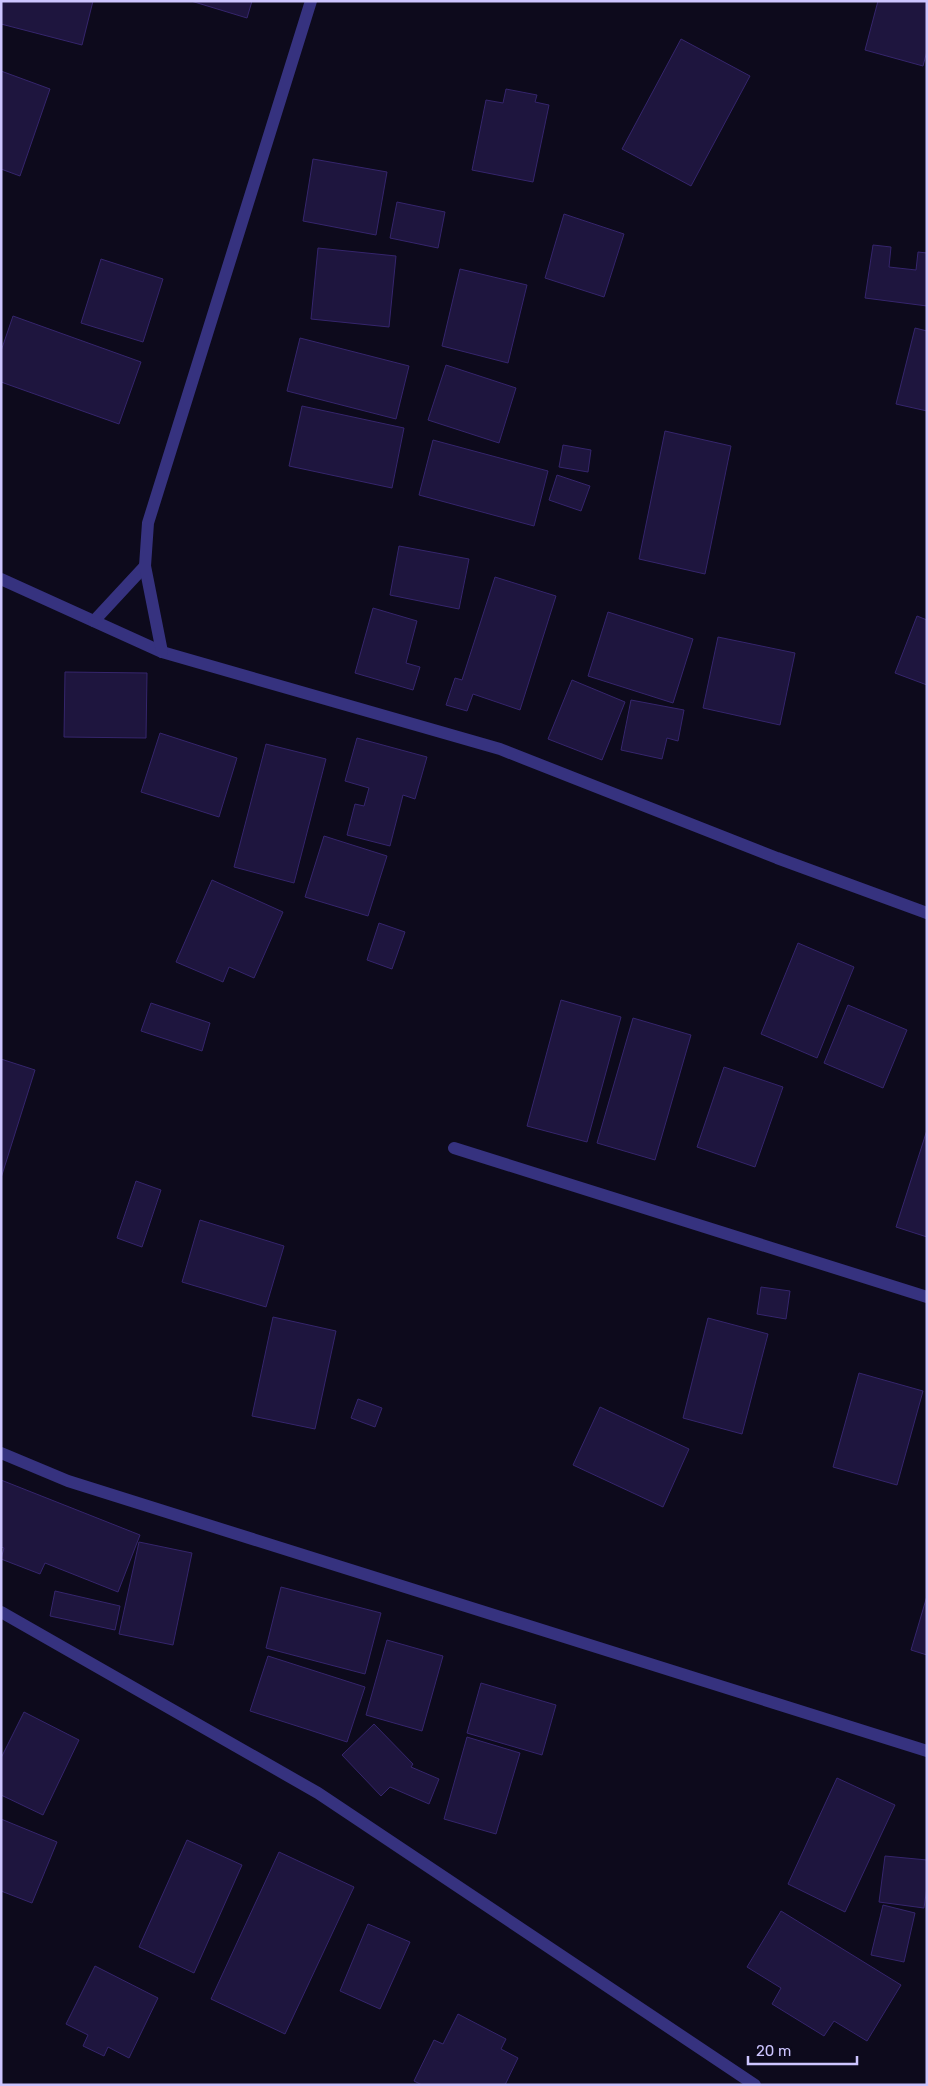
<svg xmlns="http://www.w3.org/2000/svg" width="928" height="2086" font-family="Rubik,sans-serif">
<rect width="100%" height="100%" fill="#0d0a1c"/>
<g fill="#1e153e" stroke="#35256c">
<polygon points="1,1 93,1 82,45 1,24"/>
<polygon points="191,1 252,1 247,18"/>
<polygon points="878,1 927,1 927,51 923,66 865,50"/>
<polygon points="681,39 750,76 691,186 622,149"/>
<polygon points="1,71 50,89 20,176 1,169"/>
<polygon points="506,89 537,95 535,102 549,105 533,182 472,170 486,100 503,103"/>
<polygon points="313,159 387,172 376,235 303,221"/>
<polygon points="397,202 445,212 438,248 390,238"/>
<polygon points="564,214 624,234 604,297 545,278"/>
<polygon points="873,245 891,247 889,267 916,270 918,252 927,253 927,306 865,298"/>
<polygon points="318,248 396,256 389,327 311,319"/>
<polygon points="101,259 163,279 143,342 81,323"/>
<polygon points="460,269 527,285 508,363 442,346"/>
<polygon points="13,316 141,362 119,424 1,382 1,351"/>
<polygon points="915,328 927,331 927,411 896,404"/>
<polygon points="300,338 409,366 396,419 287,391"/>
<polygon points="446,365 516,388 499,443 428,420"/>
<polygon points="302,406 404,428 392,488 289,466"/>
<polygon points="665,431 731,446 705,574 639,559"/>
<polygon points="433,440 548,471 534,526 419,495"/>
<polygon points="563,445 591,450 588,472 559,467"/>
<polygon points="557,475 590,486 581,511 549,500"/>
<polygon points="399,546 469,559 459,609 390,595"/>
<polygon points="495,577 556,596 520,710 473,694 467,711 446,705 455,678 462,680"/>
<polygon points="373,608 417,621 406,663 420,667 413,690 355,673"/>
<polygon points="608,612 693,639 673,703 588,676"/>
<polygon points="917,616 927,620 927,685 895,673"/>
<polygon points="718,637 795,653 780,725 703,708"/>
<polygon points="65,672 147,673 146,738 64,737"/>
<polygon points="572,680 625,702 602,760 548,739"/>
<polygon points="631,700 684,710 678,741 667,738 662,759 621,750"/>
<polygon points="160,733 237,758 219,817 141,792"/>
<polygon points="357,738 427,757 415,799 403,795 390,846 347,835 355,804 364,806 369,788 345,781"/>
<polygon points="266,744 326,759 294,883 234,867"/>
<polygon points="324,836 387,856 368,916 305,897"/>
<polygon points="212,880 283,912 254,978 229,967 223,982 176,962"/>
<polygon points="379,923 405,932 392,969 367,960"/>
<polygon points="798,943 854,967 817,1058 761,1034"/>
<polygon points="561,1000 621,1017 587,1142 527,1126"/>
<polygon points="151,1003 210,1023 202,1051 141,1031"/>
<polygon points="848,1005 907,1030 883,1088 824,1063"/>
<polygon points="633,1018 691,1035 655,1160 597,1143"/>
<polygon points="1,1059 35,1070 1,1178"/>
<polygon points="724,1067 783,1087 755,1167 697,1147"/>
<polygon points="927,1130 927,1237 896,1227"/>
<polygon points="136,1181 161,1190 142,1247 117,1238"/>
<polygon points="200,1220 284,1246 266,1307 182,1282"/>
<polygon points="761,1287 790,1291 786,1319 757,1314"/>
<polygon points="273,1317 336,1331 315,1429 252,1416"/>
<polygon points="708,1318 768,1334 742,1434 683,1418"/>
<polygon points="859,1373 923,1391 897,1485 833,1467"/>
<polygon points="358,1399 382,1408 375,1427 351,1418"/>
<polygon points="600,1407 689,1449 663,1507 573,1465"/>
<polygon points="1,1480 140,1535 118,1592 45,1563 40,1574 1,1559 4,1548 1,1547"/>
<polygon points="139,1542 192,1553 173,1645 119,1634"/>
<polygon points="281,1587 381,1613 365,1674 266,1648"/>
<polygon points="55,1591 120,1606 115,1630 50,1616"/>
<polygon points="927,1596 927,1655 911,1650"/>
<polygon points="387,1640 443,1656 422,1731 366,1715"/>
<polygon points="268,1656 365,1687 347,1742 250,1711"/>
<polygon points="481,1683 556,1705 542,1755 467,1733"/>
<polygon points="24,1712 79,1740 43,1815 1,1795 1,1758"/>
<polygon points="374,1724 413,1764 411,1767 439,1779 429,1804 390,1787 381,1796 342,1755"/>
<polygon points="467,1737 520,1753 496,1834 444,1819"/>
<polygon points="837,1778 895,1805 845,1912 788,1884"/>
<polygon points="1,1819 57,1842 32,1903 1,1891"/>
<polygon points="187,1840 242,1865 194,1973 139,1947"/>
<polygon points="279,1852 354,1887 285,2034 211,1999"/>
<polygon points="885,1856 927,1860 927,1887 924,1908 879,1902"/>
<polygon points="883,1905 915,1913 904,1962 871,1955"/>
<polygon points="781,1911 901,1985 867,2041 834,2021 824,2036 772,2004 781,1988 747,1967"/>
<polygon points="368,1924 410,1942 380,2009 340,1991"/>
<polygon points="95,1966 158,1998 129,2058 108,2047 104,2056 83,2046 88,2035 66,2024"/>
<polygon points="458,2014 506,2039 501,2049 518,2058 505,2085 422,2085 414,2081 434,2040 443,2044"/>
</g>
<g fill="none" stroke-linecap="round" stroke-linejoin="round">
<g stroke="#36327f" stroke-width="12">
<polyline points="1,579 162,652 500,749 777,858 927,913"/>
<polyline points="94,621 145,566"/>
<polyline points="162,652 145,566 148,523 311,1"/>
<polyline points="454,1148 927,1297"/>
<polyline points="1,1453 68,1481 927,1751"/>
<polyline points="1,1612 318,1793 755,2085"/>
</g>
</g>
<rect width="928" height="2086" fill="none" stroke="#cdc5ff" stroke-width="5"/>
<path d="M748 2056v8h109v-8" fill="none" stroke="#cdc5ff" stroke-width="2.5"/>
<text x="756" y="2056" font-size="15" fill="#cdc5ff" stroke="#0d0a1c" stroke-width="4" paint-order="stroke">20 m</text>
</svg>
